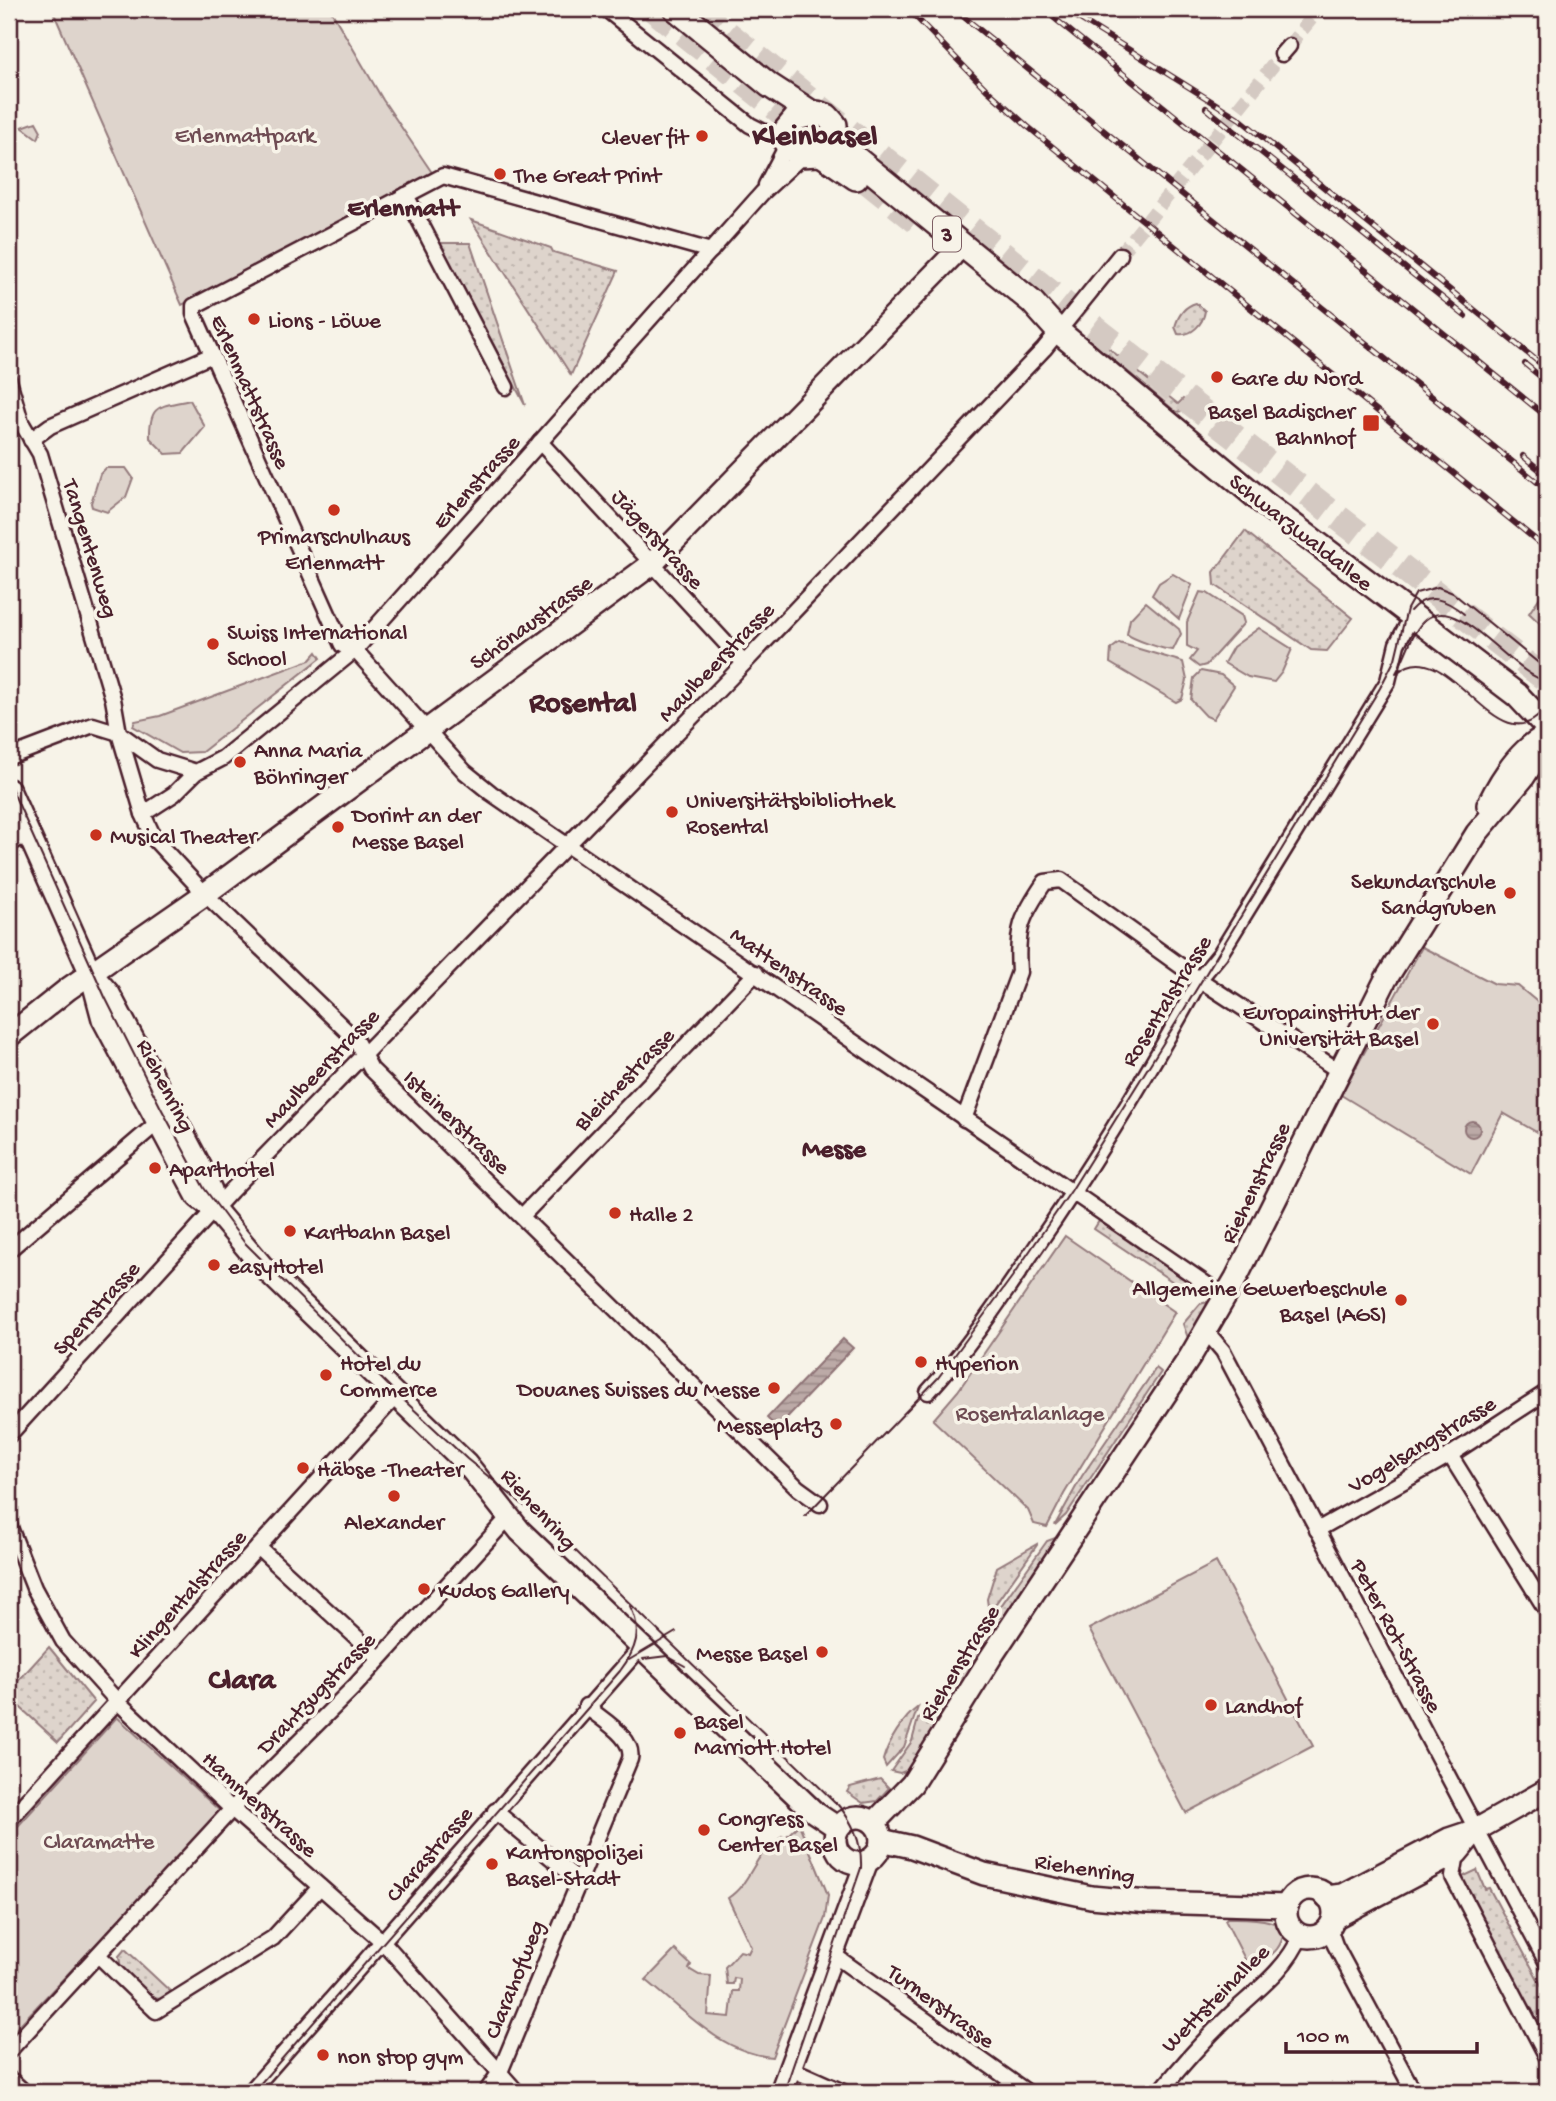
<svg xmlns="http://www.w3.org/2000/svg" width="1556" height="2101" font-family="'Gochi Hand',sans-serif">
<defs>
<pattern id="grass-dots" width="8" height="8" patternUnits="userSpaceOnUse" patternTransform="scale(1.75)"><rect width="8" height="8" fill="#ded4cc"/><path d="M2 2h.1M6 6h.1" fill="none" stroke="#c0b6af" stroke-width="1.8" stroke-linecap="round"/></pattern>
<pattern id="water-rules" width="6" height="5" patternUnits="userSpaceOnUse" patternTransform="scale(1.75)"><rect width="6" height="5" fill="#bcaaa7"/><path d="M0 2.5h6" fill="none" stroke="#9b8a88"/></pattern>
</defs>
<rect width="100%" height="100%" fill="#f7f3e8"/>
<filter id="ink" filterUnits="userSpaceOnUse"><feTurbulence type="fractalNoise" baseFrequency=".0143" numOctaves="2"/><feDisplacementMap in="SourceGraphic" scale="14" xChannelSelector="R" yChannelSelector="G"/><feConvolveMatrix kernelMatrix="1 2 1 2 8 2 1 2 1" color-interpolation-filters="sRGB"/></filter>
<g filter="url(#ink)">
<g fill="url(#grass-dots)" stroke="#947a7c" stroke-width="2">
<polygon points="471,220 551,248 553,252 618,271 571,375"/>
<polygon points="440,243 470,243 525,405"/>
<path d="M1196 303 1205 311C1203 324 1192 336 1178 334L1175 327C1178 316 1185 306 1196 303Z"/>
<polygon points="1097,339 1178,404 1183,399 1189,403 1189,410 1176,412 1094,343"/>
<polygon points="1245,531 1353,618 1327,651 1311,650 1215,585 1214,572"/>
<polygon points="1099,1221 1196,1287 1191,1294 1094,1229"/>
<polygon points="1207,1302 1206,1308 1188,1338 1183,1324 1200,1304"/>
<polygon points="1156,1368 1161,1372 1066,1515 1055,1525 1082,1476"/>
<polygon points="1058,1537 1005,1618 993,1617 1047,1541"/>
<polygon points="1037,1544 1037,1545 989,1613 987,1599 997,1567"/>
<polygon points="49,1647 94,1702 58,1742 9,1697 9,1691"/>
<polygon points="975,1650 980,1653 911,1769 900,1773 891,1771 912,1741 918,1719 948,1691"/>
<path d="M918 1707 904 1747 886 1767 883 1760C888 1742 903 1718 918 1707Z"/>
<polygon points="880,1779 889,1788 877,1801 863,1803 847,1792 850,1787"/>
<polygon points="1477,1870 1485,1889 1489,1888 1547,1996 1547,2051 1458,1879"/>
<polygon points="125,1949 172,1993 160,1999 154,1998 121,1970 119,1956"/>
</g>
<g fill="#ded4cc" stroke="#947a7c" stroke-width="2">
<polygon points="52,9 330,9 383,100 435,177 182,305"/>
<polygon points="36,122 41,131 38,139 22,127"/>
<path d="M190 400 205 427 183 453 166 454 150 438C149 403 160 407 190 400Z"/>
<polygon points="106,468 126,468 133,478 126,497 107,512 92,507 91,503 100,474"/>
<polygon points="1173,574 1192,585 1179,619 1152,595 1159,583"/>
<polygon points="1200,592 1207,593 1242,616 1244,623 1206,665 1199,667 1190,660 1197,651 1187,646 1187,622"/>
<polygon points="1540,597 1544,604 1547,603 1547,630 1529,613"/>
<path d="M1146 602 1179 629 1181 634 1173 650C1164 650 1132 639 1127 634L1130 619Z"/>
<polygon points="1259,628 1292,649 1282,672 1274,682 1248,677 1224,663 1233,647"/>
<polygon points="1119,643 1183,662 1187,680 1182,699 1176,702 1110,663 1111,649"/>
<polygon points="317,652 321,658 202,752 180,753 133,726 135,721 160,716 310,660"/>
<polygon points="1201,671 1221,675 1234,686 1213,719 1206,716 1191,700 1194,678"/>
<polygon points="1422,947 1495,984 1518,986 1547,1010 1547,1138 1503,1113 1471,1174 1341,1095"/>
<polygon points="1065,1236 1175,1312 1064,1494 1047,1527 1034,1524 1028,1510 933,1420 958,1391"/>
<polygon points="1216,1562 1313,1746 1186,1813 1089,1629"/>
<polygon points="117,1717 221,1812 9,2036 9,1836"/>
<path d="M799 1824 828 1895 825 1918 772 2057C721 2053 685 2011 646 1980L675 1950 691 1965 689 1969 699 1975 711 1976 708 2015 730 2017 733 1991H739L740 1979 734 1978 733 1984H727L725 1967 740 1951 748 1953 751 1947 728 1898C749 1884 753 1861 770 1844L773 1846 782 1836 785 1838Z"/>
<path d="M1227 1918C1244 1918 1301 1915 1277 1949 1271 1957 1259 1964 1251 1971L1225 1920Z"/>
</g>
<g fill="url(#water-rules)" stroke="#8e7275" stroke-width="2">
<circle cx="1472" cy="1129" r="8"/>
<polygon points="843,1339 853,1348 777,1428 767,1418"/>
</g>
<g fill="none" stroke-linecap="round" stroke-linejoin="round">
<g stroke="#d4c9c2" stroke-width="14" stroke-dasharray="14 7" stroke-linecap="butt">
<polyline points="1289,46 1319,9"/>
<polyline points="1120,255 1282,54"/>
</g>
<g stroke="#d4c9c2" stroke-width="26" stroke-dasharray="26 13" stroke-linecap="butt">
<polyline points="653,9 919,223"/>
<polyline points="697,9 1087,322 1547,680"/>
</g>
<g stroke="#4a1f2b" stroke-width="19">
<g id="street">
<polyline points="606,9 750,125 766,133 785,135"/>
<polyline points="1282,54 1289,46"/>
<polyline points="766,185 787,145"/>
<polyline points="406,195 506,387"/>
<polyline points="711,251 443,176 194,306 194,314 342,645 355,650 465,772 491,793 1225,1297"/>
<polyline points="9,380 21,422 40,454 113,699 119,733 143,814 155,840 205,894 355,1039 371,1069 798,1488 820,1504"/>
<polyline points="31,440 50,426 210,356"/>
<polyline points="540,442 744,663"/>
<polyline points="9,757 93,725 119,733 157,760 196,772 223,758 355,650 762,193 802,156"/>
<polyline points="143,814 174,794 196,772"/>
<polyline points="9,845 27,833"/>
<path d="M964 1119 1019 972C1016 929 1021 917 1045 882L1061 880 1200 980 1339 1071"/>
<polyline points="523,1215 756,973"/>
<polyline points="9,1250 156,1124"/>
<polyline points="1206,1331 1223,1351 1547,1963"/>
<path d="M928 1392C969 1347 1002 1297 1036 1247 1096 1160 1151 1069 1202 976L1220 954 1388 681 1397 644 1412 616"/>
<polyline points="9,1435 231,1191 731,677 1044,349 1120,255"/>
<polyline points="1450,1455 1547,1611"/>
<polyline points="9,1525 34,1588 63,1641 118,1702 232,1809 384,1943 517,2092"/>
<polyline points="1317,1530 1450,1455 1547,1392"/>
<polyline points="258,1547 379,1658"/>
<polyline points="495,1811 578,1880"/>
<polyline points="9,1820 396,1396"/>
<polyline points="1457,1853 1453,1877 1547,2057"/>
<polyline points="1329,1928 1335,1945 1414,2092"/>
<polyline points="831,1953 1027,2092"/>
<polyline points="98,1955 156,2011 273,1938 320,1887"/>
<polyline points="9,2051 232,1809 355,1686 509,1517"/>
<polyline points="789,2068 843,2092"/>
<polyline points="250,2092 642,1646"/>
<path d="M486 2092 500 2072 630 1759C635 1737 600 1719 586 1706"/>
<path d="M1160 2092C1181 2066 1205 2039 1229 2016 1256 1991 1287 1969 1301 1935"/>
</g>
</g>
<g stroke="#4a1f2b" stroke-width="26">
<g id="secondary">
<polyline points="9,790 91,974 103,1019 198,1197 215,1210 262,1266 466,1463 520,1531 814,1812 838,1828"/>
<path d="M1488 805C1501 778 1519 749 1547 735"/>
<polyline points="94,977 109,994 200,1166 211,1190 215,1210"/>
<polyline points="9,1036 68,989 205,894 652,564 952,256"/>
<circle cx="858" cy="1840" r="23"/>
<polyline points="874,1823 912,1784 991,1657 1190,1357 1236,1278 1386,979 1477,833 1523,778 1547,741"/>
<polyline points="881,1840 912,1847 984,1874 1091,1897 1148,1902 1287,1906"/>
<circle cx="1310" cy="1913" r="24"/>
<polyline points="1327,1897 1342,1895 1449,1839 1476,1830 1547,1790"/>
<polyline points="1334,1918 1457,1853 1476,1830"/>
<polyline points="9,2083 19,2092"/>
<polyline points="781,2092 867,1861"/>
</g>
</g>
<g stroke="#4a1f2b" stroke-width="28">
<g id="primary">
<polyline points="676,9 769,85 812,113"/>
<polygon points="817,113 827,116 835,125 835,141 821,154 798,155 787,145 786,130 796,118"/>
<polyline points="836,137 852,155 1032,302 1058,331 1265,504 1517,695 1547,727"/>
<polyline points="821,154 856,178"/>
</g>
</g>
<use href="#street" stroke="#f7f3e8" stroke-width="14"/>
<use href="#secondary" stroke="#f7f3e8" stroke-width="21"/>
<use href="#primary" stroke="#f7f3e8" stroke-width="23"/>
<g stroke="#4a1f2b" stroke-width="2">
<path d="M1410 611C1428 590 1447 600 1464 614"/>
<path d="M1398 672C1449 629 1499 774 1547 706"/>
<path d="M1396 673C1406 657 1411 632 1425 620 1459 591 1512 676 1547 681"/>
<path d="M9 783 105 997 161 1108 204 1188 244 1242 393 1390 467 1459 553 1529 838 1805C854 1823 862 1843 861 1868L784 2092"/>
<polyline points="805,1516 938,1378 1012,1277 1071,1191 1177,1021 1380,688 1395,659 1407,609 1416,593 1438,587 1453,593 1547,670"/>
<polyline points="643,1659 667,1656 685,1666"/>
<polyline points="629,1660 676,1632"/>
<path d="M253 2092 620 1671C636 1650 643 1631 630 1606"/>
</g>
<g stroke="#4a1f2b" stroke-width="6">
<g id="rail">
<polyline points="908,9 986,89 1027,126 1547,549"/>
<polyline points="954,9 1547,490"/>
<polyline points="1043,9 1547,417"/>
<polyline points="1064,9 1240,119 1547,369"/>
<polyline points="1206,108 1465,316"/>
<polyline points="1525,364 1547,382"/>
<polyline points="1523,456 1547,476"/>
</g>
</g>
<use href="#rail" stroke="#f7f3e8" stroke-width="3.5" stroke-dasharray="10" stroke-linecap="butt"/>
</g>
</g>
<g fill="#c8321e" stroke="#f7f3e8" stroke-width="2.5">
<circle cx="702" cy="136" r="7"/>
<circle cx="500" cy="174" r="7"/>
<circle cx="254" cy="319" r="7"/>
<circle cx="1217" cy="377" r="7"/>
<rect x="1362" y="414" width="18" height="18" rx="3.5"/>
<circle cx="334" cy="510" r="7"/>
<circle cx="213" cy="644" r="7"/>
<circle cx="240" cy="762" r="7"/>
<circle cx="672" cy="812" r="7"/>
<circle cx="338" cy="827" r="7"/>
<circle cx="96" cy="835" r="7"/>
<circle cx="1510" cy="893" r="7"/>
<circle cx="1433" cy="1024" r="7"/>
<circle cx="155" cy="1168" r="7"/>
<circle cx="615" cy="1213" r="7"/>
<circle cx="290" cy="1231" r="7"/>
<circle cx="214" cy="1265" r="7"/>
<circle cx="1401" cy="1300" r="7"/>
<circle cx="921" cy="1362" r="7"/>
<circle cx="326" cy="1375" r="7"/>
<circle cx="774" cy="1388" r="7"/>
<circle cx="836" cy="1424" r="7"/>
<circle cx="303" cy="1468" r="7"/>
<circle cx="394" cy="1496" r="7"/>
<circle cx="424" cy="1589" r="7"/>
<circle cx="822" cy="1652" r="7"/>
<circle cx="1211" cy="1705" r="7"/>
<circle cx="680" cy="1733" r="7"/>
<circle cx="704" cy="1830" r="7"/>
<circle cx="492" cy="1864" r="7"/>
<circle cx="323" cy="2055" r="7"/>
</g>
<g text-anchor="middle" stroke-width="7" stroke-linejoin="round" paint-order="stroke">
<rect fill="#f7f3e8" stroke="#7e5f64" stroke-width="2" x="933" y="216.5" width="28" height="35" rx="5"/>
<g font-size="21" font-weight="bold" fill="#4a1f2b">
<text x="947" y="241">3</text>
</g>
<g font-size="23" fill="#6f4c53" stroke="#f7f3e8">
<text x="245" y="142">Erlenmattpark</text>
<text x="1030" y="1420">Rosentalanlage</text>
<text x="99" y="1848">Claramatte</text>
</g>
<g font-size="23" fill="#4a1f2b" stroke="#f7f3e8" text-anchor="start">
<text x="688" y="144" text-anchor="end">Clever fit</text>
<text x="514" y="182">The Great Print</text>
<text x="268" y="327">Lions - Löwe</text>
<text x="1231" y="385">Gare du Nord</text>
<text x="1355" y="418" text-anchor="end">Basel Badischer<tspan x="1355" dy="26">Bahnhof</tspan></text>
<text x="334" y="543" text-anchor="middle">Primarschulhaus<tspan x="334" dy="26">Erlenmatt</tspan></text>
<text x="227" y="639">Swiss International<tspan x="227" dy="26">School</tspan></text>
<text x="254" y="757">Anna Maria<tspan x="254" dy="26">Böhringer</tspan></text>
<text x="686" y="807">Universitätsbibliothek<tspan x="686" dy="26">Rosental</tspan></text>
<text x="352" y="822">Dorint an der<tspan x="352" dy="26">Messe Basel</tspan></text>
<text x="110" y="843">Musical Theater</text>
<text x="1496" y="888" text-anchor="end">Sekundarschule<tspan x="1496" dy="26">Sandgruben</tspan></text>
<text x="1419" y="1019" text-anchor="end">Europainstitut der<tspan x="1419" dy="26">Universität Basel</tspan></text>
<text x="169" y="1176">Aparthotel</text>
<text x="629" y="1221">Halle 2</text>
<text x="304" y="1239">Kartbahn Basel</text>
<text x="228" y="1273">easyHotel</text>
<text x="1387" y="1295" text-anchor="end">Allgemeine Gewerbeschule<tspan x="1387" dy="26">Basel (AGS)</tspan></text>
<text x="340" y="1370">Hotel du<tspan x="340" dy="26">Commerce</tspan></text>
<text x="935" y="1370">Hyperion</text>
<text x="760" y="1396" text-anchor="end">Douanes Suisses du Messe</text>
<text x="822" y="1432" text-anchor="end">Messeplatz</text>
<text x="317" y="1476">Häbse -Theater</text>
<text x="394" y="1529" text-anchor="middle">Alexander</text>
<text x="438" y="1597">Kudos Gallery</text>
<text x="808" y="1660" text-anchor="end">Messe Basel</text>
<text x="1225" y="1713">Landhof</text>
<text x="694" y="1728">Basel<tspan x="694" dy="26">Marriott Hotel</tspan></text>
<text x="718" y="1825">Congress<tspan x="718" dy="26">Center Basel</tspan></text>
<text x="506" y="1859">Kantonspolizei<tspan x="506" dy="26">Basel-Stadt</tspan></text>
<text x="337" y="2063">non stop gym</text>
</g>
<g font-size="23" fill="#4a1f2b" stroke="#f7f3e8">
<text transform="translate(252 391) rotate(66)" y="8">Erlenmattstrasse</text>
<text transform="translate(475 481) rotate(-48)" y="8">Erlenstrasse</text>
<text transform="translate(1302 531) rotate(38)" y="8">Schwarzwaldallee</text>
<text transform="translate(659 538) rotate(48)" y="8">Jägerstrasse</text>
<text transform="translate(92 548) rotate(73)" y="8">Tangentenweg</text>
<text transform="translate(530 621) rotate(-36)" y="8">Schönaustrasse</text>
<text transform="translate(715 661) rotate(-46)" y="8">Maulbeerstrasse</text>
<text transform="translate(790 970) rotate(35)" y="8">Mattenstrasse</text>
<text transform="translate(1165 1000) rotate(-58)" y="8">Rosentalstrasse</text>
<text transform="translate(320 1067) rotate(-46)" y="8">Maulbeerstrasse</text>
<text transform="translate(623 1078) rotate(-46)" y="8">Bleichestrasse</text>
<text transform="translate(167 1085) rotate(63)" y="8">Riehenring</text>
<text transform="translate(458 1121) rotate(44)" y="8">Isteinerstrasse</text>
<text transform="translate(1254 1182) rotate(-64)" y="8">Riehenstrasse</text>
<text transform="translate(95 1307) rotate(-48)" y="8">Sperrstrasse</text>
<text transform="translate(1421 1443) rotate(-31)" y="8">Vogelsangstrasse</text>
<text transform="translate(540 1508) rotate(48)" y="8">Riehenring</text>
<text transform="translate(186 1593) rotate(-48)" y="8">Klingentalstrasse</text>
<text transform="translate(1398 1635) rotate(62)" y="8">Peter Rot-Strasse</text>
<text transform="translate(958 1662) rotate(-58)" y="8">Riehenstrasse</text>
<text transform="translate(315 1692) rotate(-46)" y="8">Drahtzugstrasse</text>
<text transform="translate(261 1803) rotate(42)" y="8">Hammerstrasse</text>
<text transform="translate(428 1853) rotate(-49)" y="8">Clarastrasse</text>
<text transform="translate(1085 1867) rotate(9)" y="8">Riehenring</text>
<text transform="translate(513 1979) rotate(-68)" y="8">Clarahofweg</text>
<text transform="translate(1214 1997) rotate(-45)" y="8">Wettsteinallee</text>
<text transform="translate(942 2005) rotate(36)" y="8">Turnerstrasse</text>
</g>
<g font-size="26" font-weight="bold" fill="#4a1f2b" stroke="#f7f3e8">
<text x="403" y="215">Erlenmatt</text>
<text x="834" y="1156">Messe</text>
</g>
<g font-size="30" font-weight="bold" fill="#4a1f2b" stroke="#f7f3e8">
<text x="815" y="144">Kleinbasel</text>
<text x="583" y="711">Rosental</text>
<text x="242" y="1688">Clara</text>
</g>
</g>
<rect width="1556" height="2101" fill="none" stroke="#f7f3e8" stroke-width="35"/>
<rect x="18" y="18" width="1521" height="2066" fill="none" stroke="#4a1f2b" stroke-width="2.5" filter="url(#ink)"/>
<path d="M1286 2042v10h191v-10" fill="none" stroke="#4a1f2b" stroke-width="3.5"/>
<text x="1297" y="2042" font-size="21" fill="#4a1f2b" stroke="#f7f3e8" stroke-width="5" paint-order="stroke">100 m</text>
</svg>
